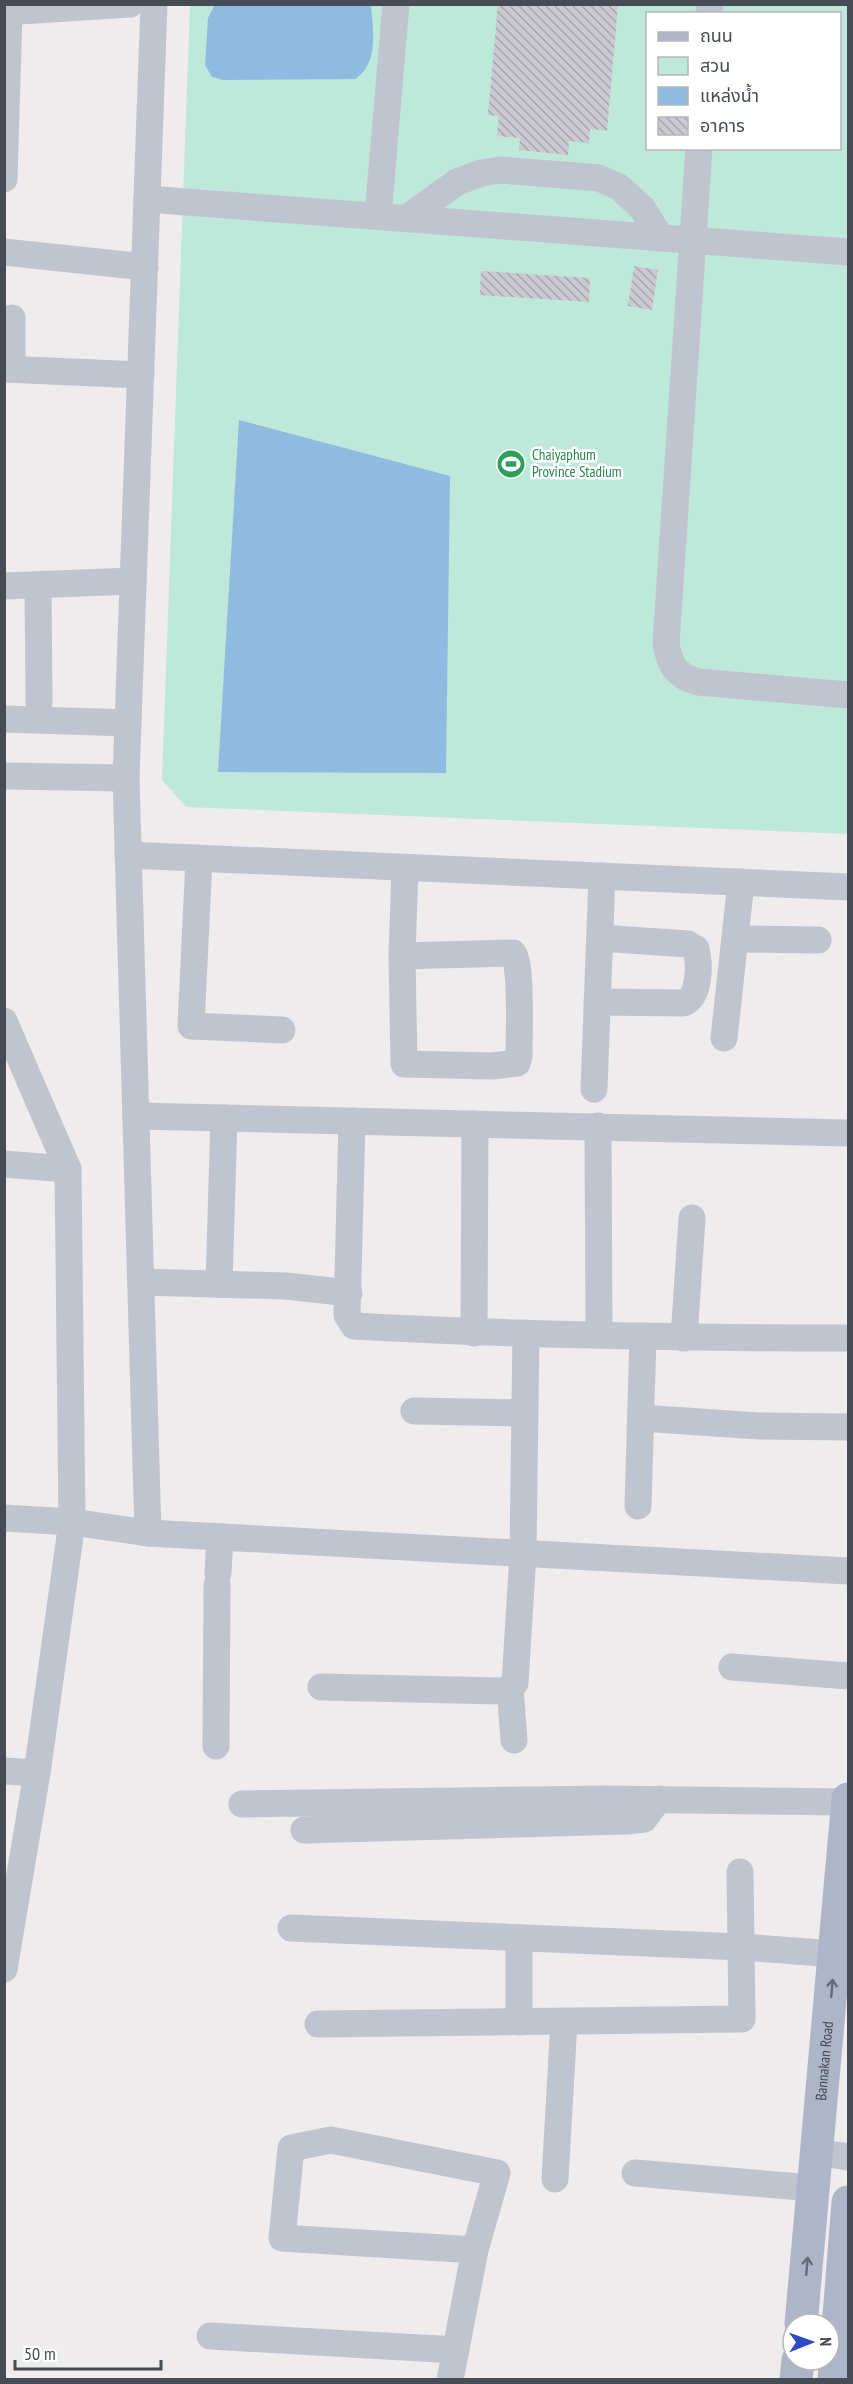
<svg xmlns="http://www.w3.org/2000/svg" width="853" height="2384" font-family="'PT Sans Narrow','Noto Sans Thai',sans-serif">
<defs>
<pattern id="building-back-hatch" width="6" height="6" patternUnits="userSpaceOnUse" patternTransform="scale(1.5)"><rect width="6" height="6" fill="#cacad0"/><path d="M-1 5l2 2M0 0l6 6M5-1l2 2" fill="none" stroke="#a6a6ac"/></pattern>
</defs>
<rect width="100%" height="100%" fill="#eeecec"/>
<path fill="#bee8d9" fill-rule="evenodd" d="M190 5H848V834L186 807 162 780ZM648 14H840V148H648Z"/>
<g fill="#90bbe0">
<path d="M215 4 371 5C373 29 379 64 355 79L224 80 212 77 205 65 208 18Z"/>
<polygon points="239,420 450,476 446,773 218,772"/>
</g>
<g fill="url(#building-back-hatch)">
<polygon points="498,4 618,5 607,131 590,129 589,143 569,141 568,155 519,150 520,138 497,136 499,116 488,115"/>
<polygon points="634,266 658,270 652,310 628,306"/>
<polygon points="481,271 590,278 589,302 480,295"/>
</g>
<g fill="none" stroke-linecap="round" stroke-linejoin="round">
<g stroke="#c0c4cf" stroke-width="27">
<polyline points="4,12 130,4"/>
<polyline points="709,14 710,4"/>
<path d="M699 148 666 644C670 665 676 676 698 682L848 695"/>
<polyline points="4,179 9,12"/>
<polyline points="147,199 848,252"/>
<polyline points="378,216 396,4"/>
<polyline points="407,218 457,182 481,173 500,170 599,178 619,187 642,208 661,238"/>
<polyline points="4,252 145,267"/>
<polyline points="4,369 141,375"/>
<polyline points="12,369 12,318"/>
<polyline points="38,585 39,702"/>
<polyline points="4,586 133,581"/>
<polyline points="4,719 128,723"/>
<polyline points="4,776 126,778"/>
<polyline points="128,855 848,887"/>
<polyline points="199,859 191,1026 282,1030"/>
<polyline points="735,939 818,940"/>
<path d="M402 956 513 953C522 963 519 1039 519 1056L517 1063 492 1066 404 1064 402 956 405 868"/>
<path d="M597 1002 684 1003C700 996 700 964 696 949L688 944 600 938"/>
<polyline points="4,1021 68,1169 72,1522 37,1773 4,1969"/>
<polyline points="724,1038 741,882"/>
<polyline points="594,1089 602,876"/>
<polyline points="136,1116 848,1133"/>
<path d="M352 1121 347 1315 354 1326C518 1335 683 1338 848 1338"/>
<polyline points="598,1126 599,1335"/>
<polyline points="4,1164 68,1169"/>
<polyline points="141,1282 286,1286 349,1293"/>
<polyline points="219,1284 224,1118"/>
<polyline points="474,1333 475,1124"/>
<polyline points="684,1338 692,1218"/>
<polyline points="414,1411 524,1413"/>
<polyline points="641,1418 759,1426 848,1427"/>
<polyline points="638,1506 643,1336"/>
<polyline points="4,1518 72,1522 148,1533 848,1571"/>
<polyline points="148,1533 126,778 154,4"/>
<polyline points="218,1573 220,1537"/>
<polyline points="732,1667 848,1676"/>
<polyline points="321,1687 501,1691 510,1688 515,1683 523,1553 526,1333"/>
<polyline points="510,1688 514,1740"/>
<polyline points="216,1746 217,1585"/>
<polyline points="4,1771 37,1773"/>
<polyline points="242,1804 605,1799 848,1802"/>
<polyline points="304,1830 627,1821 644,1819 659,1799"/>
<polyline points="291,1928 742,1947 848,1955"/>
<polyline points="519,2022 519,1938"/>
<polyline points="318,2024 742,2019 740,1872"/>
<polyline points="817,2152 848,2157"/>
<polyline points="635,2173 813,2188"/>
<polyline points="555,2179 564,2021"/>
<polyline points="210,2336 456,2350"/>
<polyline points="450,2380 475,2250 497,2173 331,2140 291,2148 282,2238 475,2250"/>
</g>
<g stroke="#aeb5c8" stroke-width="33">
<path id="s1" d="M801 2324 848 1799"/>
<polyline points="796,2380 798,2360"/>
<polyline points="834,2380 848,2202"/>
</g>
</g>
<defs><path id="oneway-shaft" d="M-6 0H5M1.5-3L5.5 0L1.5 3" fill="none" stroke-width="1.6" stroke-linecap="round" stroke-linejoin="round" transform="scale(1.5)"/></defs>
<g stroke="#656b78">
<use href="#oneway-shaft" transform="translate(832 1988) rotate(-85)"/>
<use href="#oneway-shaft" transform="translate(807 2266) rotate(-85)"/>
</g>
<defs>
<g id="stadium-disc" transform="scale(1.5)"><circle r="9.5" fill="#2e9e5b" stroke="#fff"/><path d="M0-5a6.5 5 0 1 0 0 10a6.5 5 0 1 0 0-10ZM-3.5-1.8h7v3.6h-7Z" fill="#fff"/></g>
</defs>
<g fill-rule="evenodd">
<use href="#stadium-disc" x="511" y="464"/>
</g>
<g text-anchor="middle" stroke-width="5" stroke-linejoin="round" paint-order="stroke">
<g font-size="15" fill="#27864d" stroke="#fff" text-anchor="start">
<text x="532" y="460">Chaiyaphum<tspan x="532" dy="17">Province Stadium</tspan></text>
</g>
<g font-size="15" fill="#464b56" stroke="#fff">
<text dy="5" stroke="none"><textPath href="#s1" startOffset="264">Bannakan Road</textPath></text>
</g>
</g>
<rect width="853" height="2384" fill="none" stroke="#464b56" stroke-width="12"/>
<rect x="646" y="12" width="195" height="138" fill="#ffffff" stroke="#b5b7bb" stroke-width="1.5"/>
<rect x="658" y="32" width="30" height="9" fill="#aeb5c8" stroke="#b5b7bb" stroke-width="1.5"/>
<text x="700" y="42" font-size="18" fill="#464b56">ถนน</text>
<rect x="658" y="57" width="30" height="18" fill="#bee8d9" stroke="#b5b7bb" stroke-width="1.5"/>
<text x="700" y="72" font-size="18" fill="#464b56">สวน</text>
<rect x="658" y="87" width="30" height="18" fill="#90bbe0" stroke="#b5b7bb" stroke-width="1.5"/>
<text x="700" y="102" font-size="18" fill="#464b56">แหล่งน้ำ</text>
<rect x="658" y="117" width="30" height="18" fill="url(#building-back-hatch)" stroke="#b5b7bb" stroke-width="1.5"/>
<text x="700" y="132" font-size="18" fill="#464b56">อาคาร</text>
<g transform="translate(811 2342) rotate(89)"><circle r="28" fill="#ffffff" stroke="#b5b7bb" stroke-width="1.5"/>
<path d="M0-4.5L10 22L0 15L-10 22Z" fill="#2e4ac6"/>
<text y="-9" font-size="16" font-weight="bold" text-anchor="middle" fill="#464b56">N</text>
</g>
<path d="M15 2360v9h146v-9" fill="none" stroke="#464b56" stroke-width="3"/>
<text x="24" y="2360" font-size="18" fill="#464b56" stroke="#ffffff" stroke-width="4.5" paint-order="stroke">50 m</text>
</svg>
